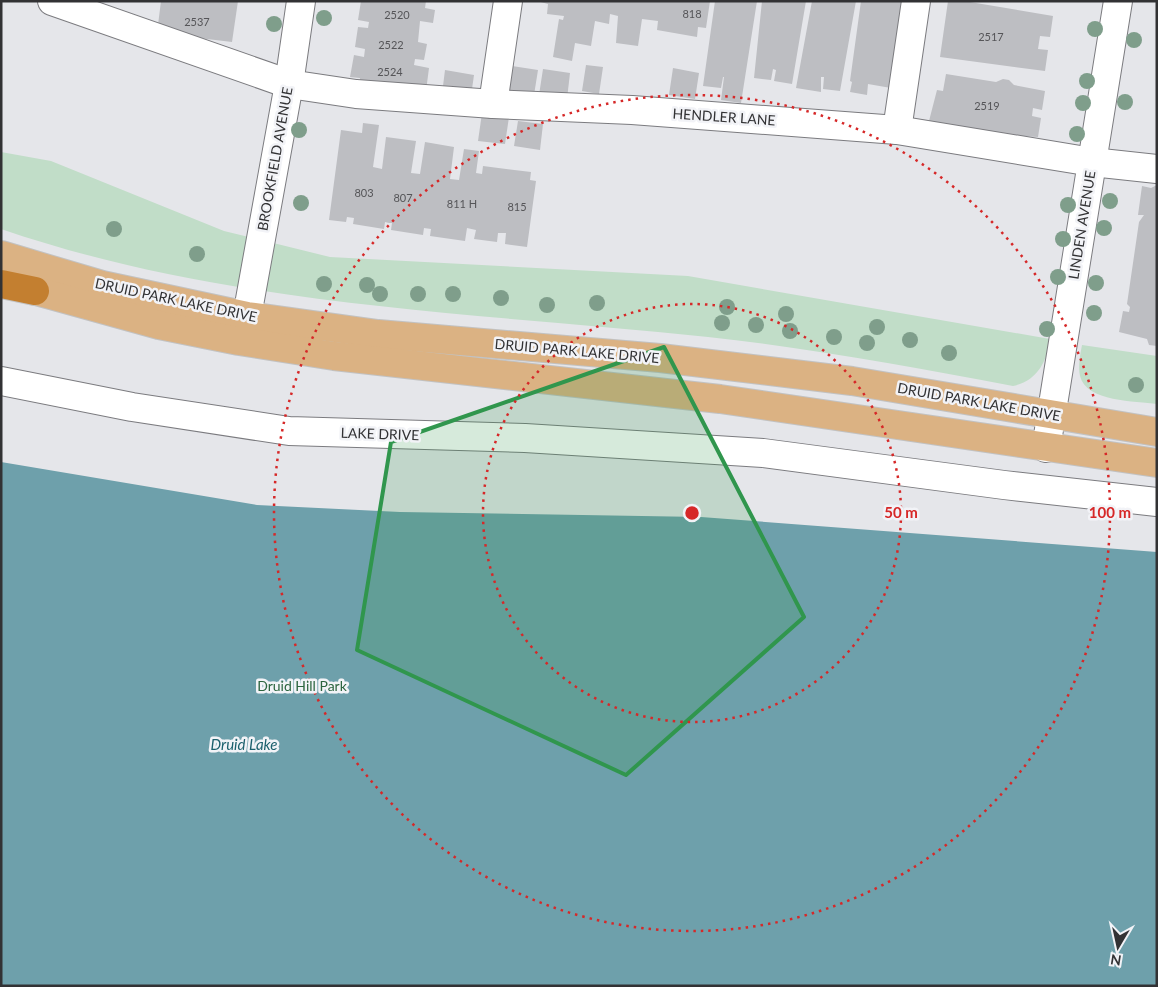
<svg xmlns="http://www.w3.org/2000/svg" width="1158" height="987" font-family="Lato,sans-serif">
<rect width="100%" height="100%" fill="#e5e6ea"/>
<g fill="#c1ddc8">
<path d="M1 152 51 161 224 231 330 257 688 276 1050 339C1047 362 1037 381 1013 386 911 367 810 348 708 337 470 312 229 307 1 229Z"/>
<path d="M1082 345 1157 356V404C1136 401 1086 402 1080 376 1078 366 1080 356 1082 345Z"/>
</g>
<polygon fill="#6ea0ab" points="1,462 257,505 400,512 701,517 1157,552 1157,986 1,986"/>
<g fill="#bdbec2">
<polygon points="161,1 238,1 232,42 157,33"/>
<polygon points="361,1 426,1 425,8 435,10 433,23 420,21 418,42 427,44 424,60 415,59 414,65 429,68 426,91 359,89 360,78 350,77 354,55 364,57 365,49 355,47 358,27 368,28 369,22 358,20"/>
<polygon points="537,1 710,1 706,28 698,27 697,37 657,30 658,21 642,19 638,46 616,43 618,16 610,14 609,24 595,21 591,46 575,43 572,61 553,57 559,19 563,20 564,16 547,14 548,4"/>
<polygon points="715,1 757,1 741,103 721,100 724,77 723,77 721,88 703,86"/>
<polygon points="762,1 806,1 792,84 774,81 776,70 773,69 771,80 754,78"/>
<polygon points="812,1 856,1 840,91 823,89 824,77 821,77 821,92 796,88"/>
<polygon points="861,1 903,1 891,88 868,84 867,95 850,92 852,82 850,81"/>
<polygon points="948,1 964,1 1053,16 1050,37 1040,36 1038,49 1048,50 1045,71 940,57"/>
<polygon points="586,65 603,67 599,94 582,91"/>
<polygon points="512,66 538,70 534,95 508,92"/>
<polygon points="673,68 699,73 695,99 669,95"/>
<polygon points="543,69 570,73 567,99 539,95"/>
<polygon points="445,70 474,75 471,96 442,94"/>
<polygon points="946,74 996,82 1003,79 1009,80 1014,85 1045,91 1042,110 1033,108 1032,116 1041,118 1038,137 1004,135 929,121 937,90 943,91"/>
<polygon points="482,113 509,117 505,144 478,141"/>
<polygon points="518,121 543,124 540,150 514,146"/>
<polygon points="363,123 379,125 373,167 382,169 386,137 416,141 411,173 420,174 425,142 454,147 450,179 459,180 464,149 479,151 476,173 482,174 483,166 531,172 530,180 536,181 527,247 505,244 506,233 498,233 497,242 474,239 476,230 467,228 465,241 430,236 431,229 424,228 423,235 391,230 392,223 389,223 385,222 384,229 353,224 354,218 347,217 346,222 329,220 341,130 362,133"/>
<polygon points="1157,185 1157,346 1149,345 1147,339 1119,332 1123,311 1129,312 1130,307 1127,304 1139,222 1144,215 1138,215 1142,186 1151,188"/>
</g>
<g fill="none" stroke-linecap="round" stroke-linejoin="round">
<g stroke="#7b7b7f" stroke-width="30">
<g id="minor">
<polyline points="52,1 289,84 356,94 493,104 632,110 897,130 1092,162 1157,169"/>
<polyline points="493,104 508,1"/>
<polyline points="897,130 916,1"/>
<polyline points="247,316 289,84 301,1"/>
<polyline points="1,381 132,407 289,431 525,438 763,453 1004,485 1157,502"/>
<polyline points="1046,448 1118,1"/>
</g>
</g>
<g stroke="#c2c2c2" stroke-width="30">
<g id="major">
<polyline points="1,255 102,285 247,316 378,334 660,358 852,381 1157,432"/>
<polyline points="11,284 159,325 239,341 334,356 720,399 1157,463"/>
</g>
</g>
<g stroke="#c2c2c2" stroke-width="30">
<polyline id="highway" points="1,284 35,291"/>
</g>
<use href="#minor" stroke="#fff" stroke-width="28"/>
<use href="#major" stroke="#dbb283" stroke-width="28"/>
<use href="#highway" stroke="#c37f30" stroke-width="28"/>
</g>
<g fill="#7f9e8b">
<circle cx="324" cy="18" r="8"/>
<circle cx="274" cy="24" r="8"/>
<circle cx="1095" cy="29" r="8"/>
<circle cx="1134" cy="40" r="8"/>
<circle cx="1087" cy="81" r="8"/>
<circle cx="1125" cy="102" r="8"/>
<circle cx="1083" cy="103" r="8"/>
<circle cx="299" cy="130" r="8"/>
<circle cx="1077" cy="134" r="8"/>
<circle cx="1110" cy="201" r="8"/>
<circle cx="301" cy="203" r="8"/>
<circle cx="1068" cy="205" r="8"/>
<circle cx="1104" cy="228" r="8"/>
<circle cx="114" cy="229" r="8"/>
<circle cx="1063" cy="239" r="8"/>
<circle cx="197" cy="254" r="8"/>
<circle cx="1058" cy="277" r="8"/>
<circle cx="1096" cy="283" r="8"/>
<circle cx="324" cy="284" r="8"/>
<circle cx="367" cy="285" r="8"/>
<circle cx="380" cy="294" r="8"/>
<circle cx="418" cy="294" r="8"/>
<circle cx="453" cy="294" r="8"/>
<circle cx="501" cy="298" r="8"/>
<circle cx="597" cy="303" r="8"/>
<circle cx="547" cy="305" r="8"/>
<circle cx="727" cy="307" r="8"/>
<circle cx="1094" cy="313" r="8"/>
<circle cx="786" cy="314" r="8"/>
<circle cx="722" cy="323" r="8"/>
<circle cx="756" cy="325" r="8"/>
<circle cx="877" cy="327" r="8"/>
<circle cx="1047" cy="329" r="8"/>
<circle cx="790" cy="331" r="8"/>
<circle cx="834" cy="337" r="8"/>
<circle cx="910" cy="340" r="8"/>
<circle cx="867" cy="343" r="8"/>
<circle cx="949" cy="353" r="8"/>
<circle cx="1136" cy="385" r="8"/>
</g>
<path fill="#30964d" fill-opacity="0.2" stroke="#30964d" stroke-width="4" stroke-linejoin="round" d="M664 347 804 617 626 775 357 650 391 442Z"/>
<g fill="none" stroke="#d62828" stroke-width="2.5" stroke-dasharray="2.5 5">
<circle cx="692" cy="513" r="209"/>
<circle cx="692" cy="513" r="418"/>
</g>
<g text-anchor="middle" stroke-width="5" stroke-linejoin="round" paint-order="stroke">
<g font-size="11" fill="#555558">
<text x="692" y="18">818</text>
<text x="397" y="19">2520</text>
<text x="197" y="26">2537</text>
<text x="991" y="41">2517</text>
<text x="391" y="49">2522</text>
<text x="390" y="76">2524</text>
<text x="987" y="110">2519</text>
<text x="364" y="197">803</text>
<text x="403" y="202">807</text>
<text x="462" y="208">811 H</text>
<text x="517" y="211">815</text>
</g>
<g font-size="14" fill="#323234" stroke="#f2f3f7">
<text transform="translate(724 117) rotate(4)" y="5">HENDLER LANE</text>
<text transform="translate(275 159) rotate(-80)" y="5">BROOKFIELD AVENUE</text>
<text transform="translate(1082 225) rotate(-81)" y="5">LINDEN AVENUE</text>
<text transform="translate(176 300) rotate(12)" y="5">DRUID PARK LAKE DRIVE</text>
<text transform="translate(577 351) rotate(5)" y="5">DRUID PARK LAKE DRIVE</text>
<text transform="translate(979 402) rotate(10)" y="5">DRUID PARK LAKE DRIVE</text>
<text transform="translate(380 434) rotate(2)" y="5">LAKE DRIVE</text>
</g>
<g font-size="14" fill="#2b643e" stroke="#f2f3f7">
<text x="302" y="691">Druid Hill Park</text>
</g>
<g font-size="15" font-style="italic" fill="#1c606d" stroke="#f2f3f7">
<text x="244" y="750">Druid Lake</text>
</g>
</g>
<circle cx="692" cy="513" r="8" fill="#d62828" stroke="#f2f3f7" stroke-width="2.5"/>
<g font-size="15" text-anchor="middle" font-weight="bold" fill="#d62828" stroke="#f2f3f7" stroke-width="5" stroke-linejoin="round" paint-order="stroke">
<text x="901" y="518">50 m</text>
<text x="1110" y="518">100 m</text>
</g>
<rect width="1158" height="987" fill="none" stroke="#323234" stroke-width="5"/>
<g transform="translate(1118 947) rotate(189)" stroke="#f2f3f7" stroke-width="4" paint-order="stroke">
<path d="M0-4L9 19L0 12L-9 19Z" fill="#323234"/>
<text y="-8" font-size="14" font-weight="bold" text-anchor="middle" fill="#323234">N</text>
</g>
</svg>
